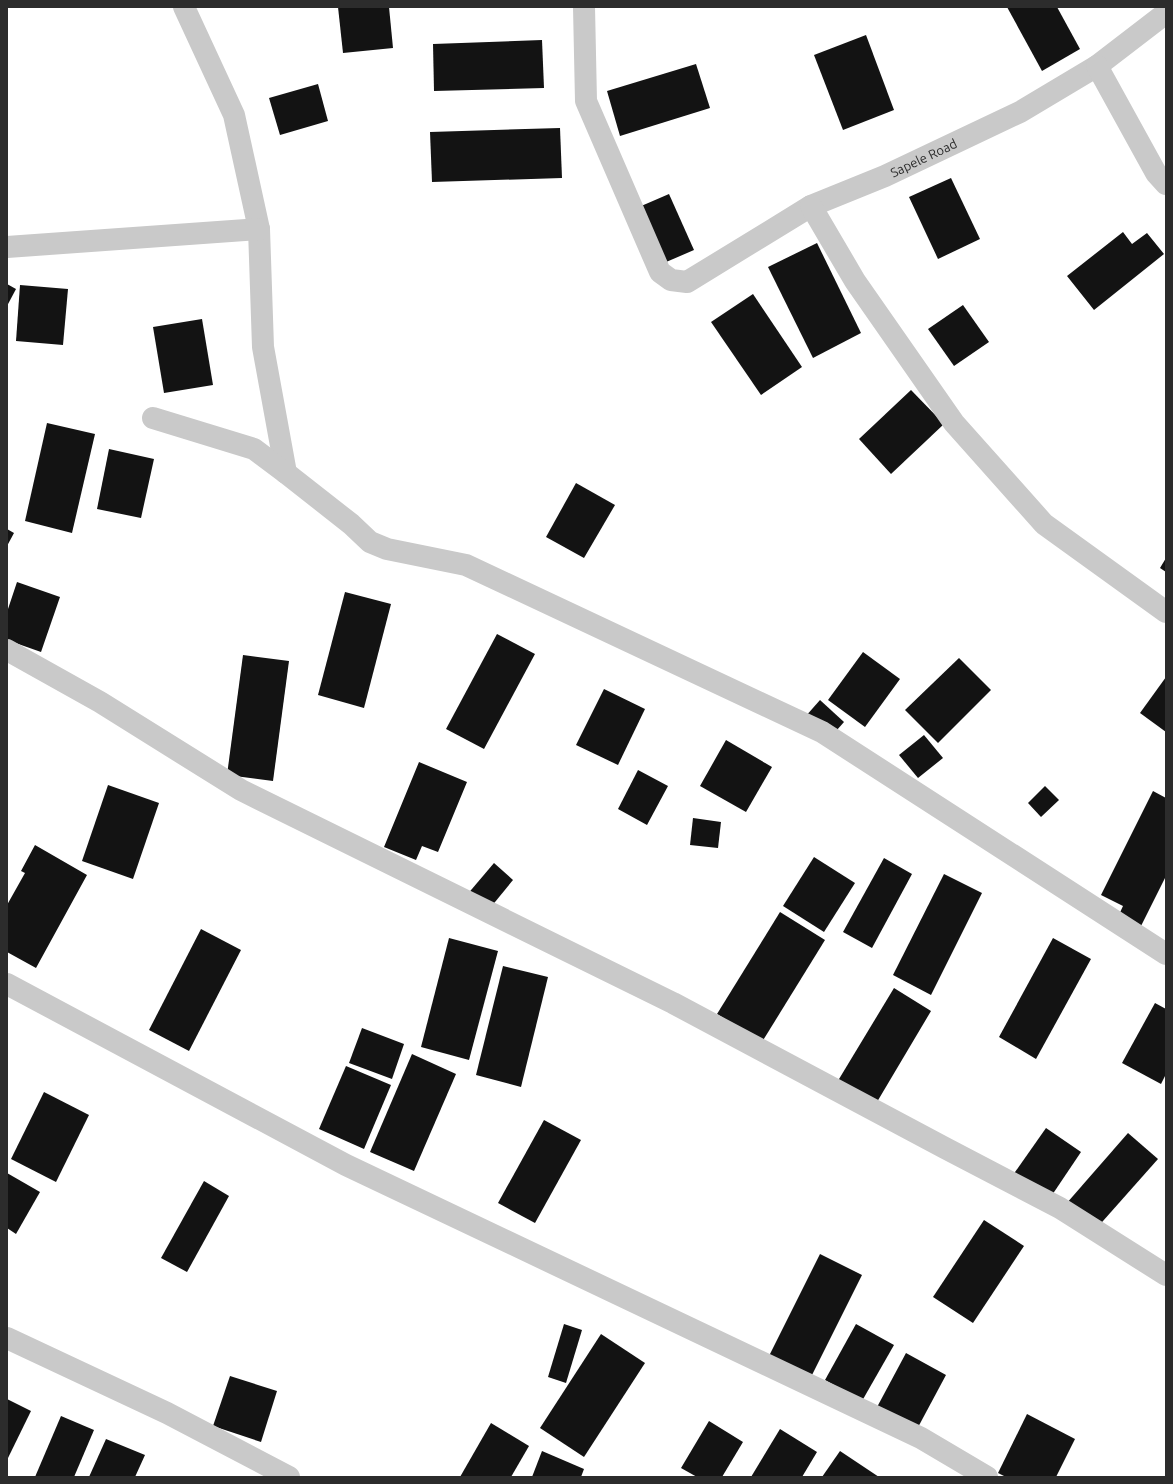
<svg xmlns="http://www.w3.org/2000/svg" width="1173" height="1484" font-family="Ubuntu,sans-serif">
<rect width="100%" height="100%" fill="#fff"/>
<g fill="#131313">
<polygon points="338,7 389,7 393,48 343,53"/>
<polygon points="1007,7 1057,7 1080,49 1042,71"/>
<polygon points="866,35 894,110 843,130 814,55"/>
<polygon points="542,40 544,88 434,91 433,44"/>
<polygon points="696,64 710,108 620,136 607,91"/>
<polygon points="318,84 328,121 280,135 269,98"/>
<polygon points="560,128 562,178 432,182 430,132"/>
<polygon points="951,178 980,239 938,259 909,197"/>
<polygon points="669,194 694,250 650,269 625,213"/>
<polygon points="1123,232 1132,244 1147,233 1164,254 1094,310 1067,276"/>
<polygon points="817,243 861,333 813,358 768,267"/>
<polygon points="7,284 16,289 7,306"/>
<polygon points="20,285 68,289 63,345 16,341"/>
<polygon points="753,294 802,367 761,395 711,322"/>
<polygon points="963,305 989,342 954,366 928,329"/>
<polygon points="202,319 213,385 164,393 153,327"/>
<polygon points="911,390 944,424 891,474 859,439"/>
<polygon points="47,423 95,434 72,533 25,521"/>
<polygon points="109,449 154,459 141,518 97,509"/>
<polygon points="576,483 615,505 584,558 546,537"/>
<polygon points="7,529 14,533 7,546"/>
<polygon points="1166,558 1166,572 1160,568"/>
<polygon points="17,582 60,597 41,652 7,640 7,612"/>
<polygon points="345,592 391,604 364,708 318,695"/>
<polygon points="497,634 535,654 484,749 446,729"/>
<polygon points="863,652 900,679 865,727 828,700"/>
<polygon points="243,655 289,661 273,781 227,775"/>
<polygon points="959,658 991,690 938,743 905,710"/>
<polygon points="1166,677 1166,732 1140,713"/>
<polygon points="604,689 645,709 618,765 576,745"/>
<polygon points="820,700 844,722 829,739 805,717"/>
<polygon points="924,735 943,758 918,778 899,755"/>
<polygon points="726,740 772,767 746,812 700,786"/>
<polygon points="419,762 467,782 438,852 422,846 416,860 384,847"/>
<polygon points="638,770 668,786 647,825 618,809"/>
<polygon points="108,785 159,803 133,879 82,861"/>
<polygon points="1045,786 1059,800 1041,817 1028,803"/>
<polygon points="1153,791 1166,798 1166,876 1139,930 1117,919 1123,906 1101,895"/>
<polygon points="693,818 721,822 718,848 690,845"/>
<polygon points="35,845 87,875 36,968 7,952 7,905 25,873 21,871"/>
<polygon points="814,857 855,883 824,932 783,906"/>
<polygon points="884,858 912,874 872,948 843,932"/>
<polygon points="494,863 513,880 486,913 466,896"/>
<polygon points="944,874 982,893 931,995 893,975"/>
<polygon points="780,912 825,940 762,1042 717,1014"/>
<polygon points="201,929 241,950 189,1051 149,1030"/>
<polygon points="449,938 498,951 469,1060 421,1047"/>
<polygon points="1053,938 1091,959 1036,1059 999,1037"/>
<polygon points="503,966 548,977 521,1087 476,1075"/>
<polygon points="894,988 931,1011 874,1107 836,1084"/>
<polygon points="1155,1003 1166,1009 1166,1074 1161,1084 1122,1063"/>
<polygon points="362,1028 404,1044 392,1079 349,1063"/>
<polygon points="412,1054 456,1074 414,1171 370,1152"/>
<polygon points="346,1066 391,1085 364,1149 319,1129"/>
<polygon points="44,1092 89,1115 56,1182 11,1159"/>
<polygon points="544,1120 581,1140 535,1223 498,1203"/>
<polygon points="1046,1128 1081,1152 1044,1207 1008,1182"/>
<polygon points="1128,1133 1158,1159 1095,1230 1066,1204"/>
<polygon points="7,1173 40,1192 16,1234 7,1228"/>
<polygon points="204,1181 229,1196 187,1272 161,1258"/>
<polygon points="984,1220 1024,1246 973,1323 933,1297"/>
<polygon points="820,1254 862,1275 810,1379 768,1358"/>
<polygon points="564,1324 582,1330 566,1383 548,1377"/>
<polygon points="856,1324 894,1345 862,1401 825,1380"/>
<polygon points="601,1334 645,1363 584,1457 540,1428"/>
<polygon points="906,1353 946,1375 916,1431 876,1409"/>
<polygon points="230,1376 277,1391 261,1442 213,1426"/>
<polygon points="7,1399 31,1411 7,1460"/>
<polygon points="1027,1414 1075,1439 1056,1477 1006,1477 998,1473"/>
<polygon points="61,1416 94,1430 74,1477 35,1477"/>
<polygon points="709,1421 743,1442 722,1477 697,1477 681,1468"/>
<polygon points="491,1423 529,1446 511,1477 460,1477"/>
<polygon points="780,1429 817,1452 802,1477 751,1477"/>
<polygon points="106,1439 145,1455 135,1477 89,1477"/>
<polygon points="542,1451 584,1469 581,1477 532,1477"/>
<polygon points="840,1451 879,1477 822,1477"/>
</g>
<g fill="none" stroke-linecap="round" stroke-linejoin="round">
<g stroke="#c9c9c9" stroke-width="22">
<polyline points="184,7 234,115 259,229 263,347 286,473"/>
<path id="s1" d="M584 7 586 101 660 272 671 280 687 282 811 206 885 176 1020 112 1097 66 1166 13"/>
<polyline points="1097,66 1156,173 1166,184"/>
<polyline points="811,206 855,281 954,423 1044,524 1166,612"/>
<polyline points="7,247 259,229"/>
<polyline points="153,418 254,449 286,473 351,524 370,542 387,549 466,565 822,732 1166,954"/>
<polyline points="7,650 100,702 241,790 673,1003 945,1148 1060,1208 1166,1275"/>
<polyline points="7,984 346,1165 921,1438 987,1477"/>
<polyline points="7,1338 167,1413 289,1477"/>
</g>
</g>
<g text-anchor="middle" stroke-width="4" stroke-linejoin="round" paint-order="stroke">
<g font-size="13" fill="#2c2c2c" stroke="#fff">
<text dy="5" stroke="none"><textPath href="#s1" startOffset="578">Sapele Road</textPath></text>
</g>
</g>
<rect width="1173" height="1484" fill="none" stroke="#2c2c2c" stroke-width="16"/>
</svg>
